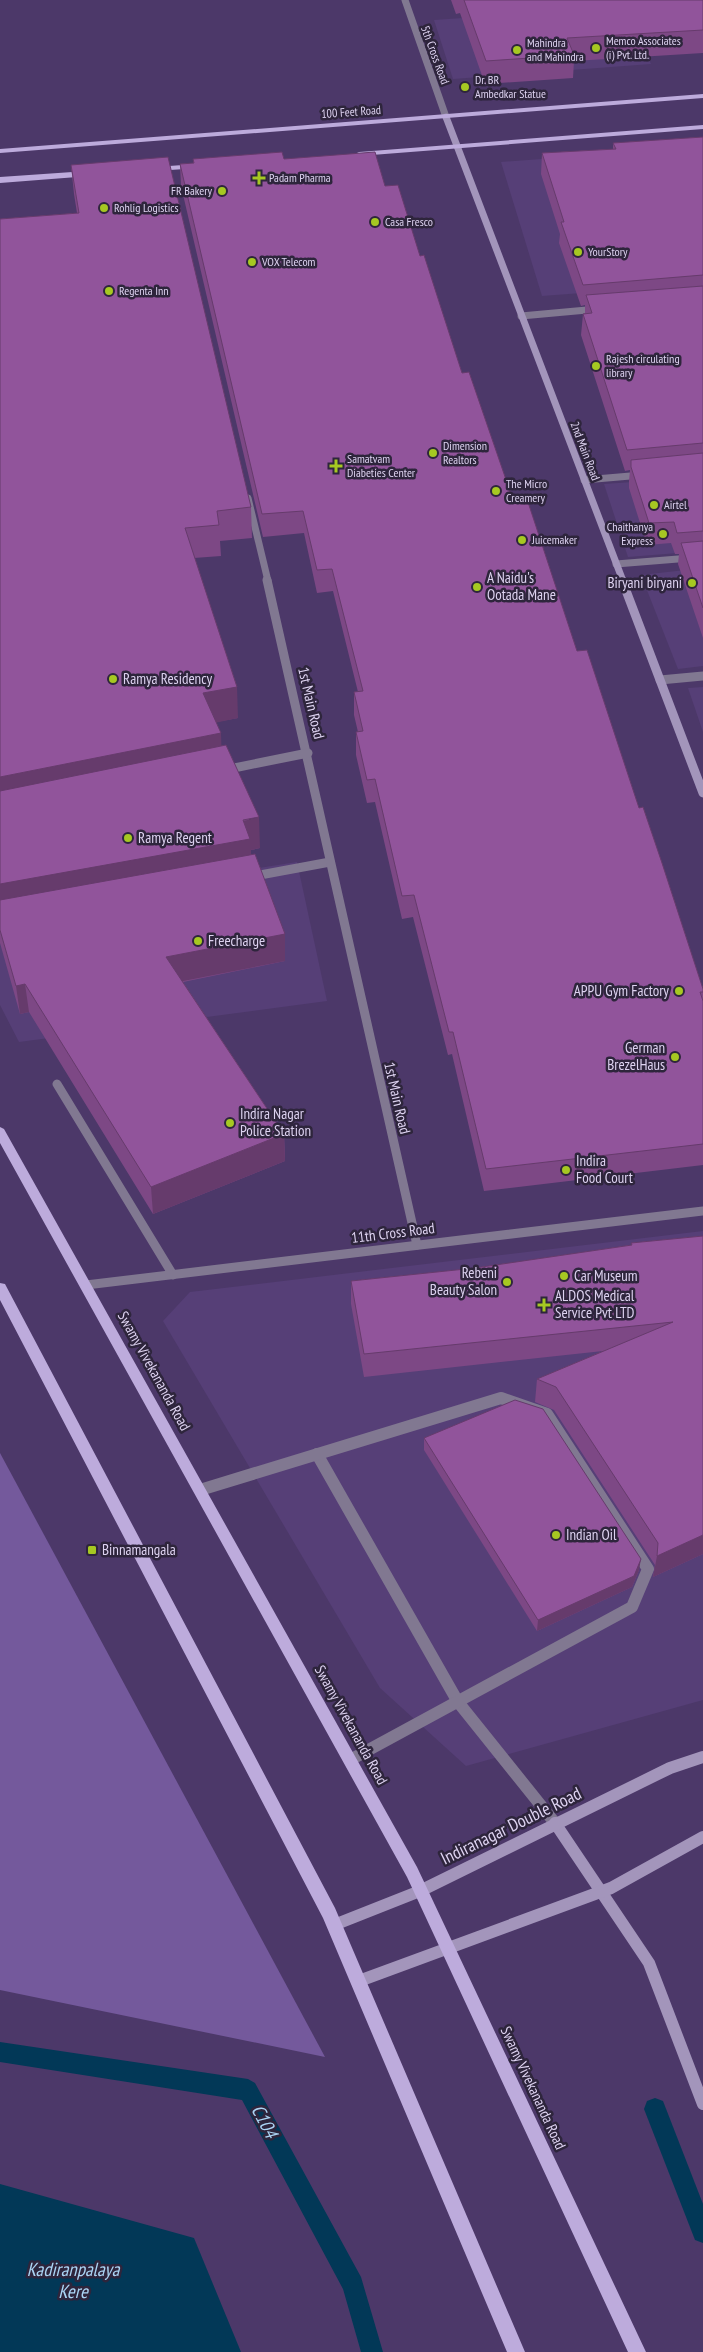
<svg xmlns="http://www.w3.org/2000/svg" width="703" height="2352" font-family="'PT Sans Narrow',sans-serif">
<rect width="100%" height="100%" fill="#4c3869"/>
<g fill="#563f77">
<polygon points="626,7 651,64 453,79 434,20"/>
<polygon points="703,147 674,286 542,296 501,162"/>
<polygon points="703,477 703,551 628,557 604,484"/>
<polygon points="703,568 703,666 678,669 641,575"/>
<polygon points="703,687 703,732 688,688"/>
<polygon points="297,862 327,1001 19,1042 0,1005 0,908"/>
<polygon points="703,1231 703,1700 466,1766 380,1688 163,1321 190,1292"/>
</g>
<polygon fill="#74599c" points="0,1453 325,2057 0,1990"/>
<polygon fill="#023857" points="0,2184 194,2238 241,2352 0,2352"/>
<g fill="none" stroke-linecap="round" stroke-linejoin="round">
<g fill="#023857" fill-rule="evenodd">
<polygon points="0,2042 248,2079 255,2083 361,2277 383,2352 361,2352 343,2289 242,2100 0,2062"/>
<polygon points="655,2098 663,2101 703,2204 703,2243 695,2240 644,2109 647,2101"/>
</g>
<g stroke="#817891" stroke-width="9">
<polyline points="249,877 330,862"/>
<polyline points="57,1084 173,1275"/>
</g>
<g stroke="#817891" stroke-width="12">
<polyline points="317,1454 458,1702 555,1823"/>
<polyline points="200,1490 501,1398 547,1414 648,1569 632,1607 350,1760"/>
</g>
<g stroke="#817891" stroke-width="7">
<polyline points="405,0 446,117"/>
<polyline points="521,316 598,309"/>
<polyline points="584,480 642,475"/>
<polyline points="248,498 268,581"/>
<polyline points="616,564 703,557"/>
</g>
<g stroke="#817891" stroke-width="9">
<polyline points="267,580 417,1245"/>
<polyline points="660,680 703,676"/>
<polyline points="224,770 308,753"/>
<polyline points="86,1285 703,1211"/>
</g>
<polyline stroke="#a395bb" stroke-width="7" points="446,117 623,581"/>
<polyline stroke="#a395bb" stroke-width="9" points="622,580 703,793"/>
<g stroke="#a395bb" stroke-width="12">
<polyline points="555,1823 649,1963 703,2104"/>
<polyline points="334,1925 420,1891 670,1768 703,1757"/>
<polyline points="359,1981 611,1888 703,1837"/>
</g>
<g fill="#bdabdc" fill-rule="evenodd">
<polygon points="703,94 703,98 0,153 0,149"/>
<polygon points="703,125 703,129 359,156 355,154 359,152"/>
<polygon points="197,164 200,164 200,168 155,171 151,169 155,167"/>
<polygon points="87,171 91,174 90,176 0,183 0,177"/>
<polygon points="0,1127 4,1129 417,1867 646,2352 628,2352 407,1877 0,1143"/>
<polygon points="0,1283 5,1284 335,1908 525,2352 507,2352 323,1918 0,1300"/>
</g>
</g>
<g fill="#7d4885">
<polygon points="451,0 703,0 703,53 574,61 573,78 485,84 460,13 456,14"/>
<polygon points="703,137 703,638 678,564 679,554 675,554 671,543 647,545 629,488 629,481 630,470 625,471 581,335 583,314 585,313 585,305 581,306 559,243 560,234 541,174 542,153 613,149 613,143"/>
<polygon points="193,159 284,159 385,186 420,256 462,373 513,500 577,651 639,808 703,989 703,1165 484,1191 452,1054 448,1055 413,917 402,919 375,802 367,803 356,755 356,732 358,732 354,715 354,692 358,692 333,591 317,593 304,533 263,537 181,186 180,164 193,163"/>
<polygon points="71,165 251,507 252,538 220,541 221,556 194,558 238,718 216,722 221,746 260,848 251,850 251,855 285,961 183,982 284,1134 285,1161 153,1214 29,1012 20,1014 0,943 0,219 77,213 74,194"/>
<polygon points="703,1236 703,1554 653,1577 655,1565 554,1410 535,1402 537,1379 603,1351 364,1377 351,1304 351,1281 475,1268 631,1245 631,1243"/>
<polygon points="424,1438 639,1570 632,1587 537,1631 424,1450"/>
</g>
<g fill="#663b6c">
<polygon points="237,687 238,718 205,725 203,693"/>
<polygon points="221,733 222,764 0,809 0,777"/>
<polygon points="259,817 260,848 251,850 251,870 0,915 0,884"/>
<polygon points="285,934 285,961 168,984 166,957"/>
<polygon points="25,984 29,1012 20,1014 16,986"/>
<polygon points="284,1134 285,1161 153,1214 151,1187"/>
<polygon points="703,1535 703,1554 653,1577 657,1556"/>
<polygon points="641,1559 639,1570 632,1587 537,1631 538,1620"/>
</g>
<g fill="#91549b" stroke="#663b6c">
<polygon points="464,0 703,0 703,30 567,38 574,55 486,61"/>
<polygon points="703,137 703,275 583,285 561,222 564,222 542,153 616,149 613,143"/>
<polygon points="282,152 284,159 375,152 385,186 398,185 420,256 424,255 462,373 469,372 513,500 527,499 577,651 587,650 639,808 643,807 662,863 703,989 703,992 700,992 703,1001 703,1144 486,1169 453,1032 449,1032 414,895 402,896 375,779 367,780 356,732 363,731 354,692 363,691 332,569 317,570 303,511 262,514 180,164 194,163 193,159"/>
<polygon points="168,157 251,507 217,511 219,525 185,528 237,687 203,693 221,733 0,777 0,219 79,213 71,165"/>
<polygon points="703,286 703,443 627,450 583,314 592,313 586,295"/>
<polygon points="703,453 703,531 677,533 674,522 649,523 631,467 631,460"/>
<polygon points="703,541 703,608 681,543"/>
<polygon points="226,745 259,817 243,820 250,839 0,884 0,791"/>
<polygon points="255,854 285,934 166,957 284,1134 151,1187 25,984 16,986 0,930 0,900"/>
<polygon points="703,1236 703,1535 657,1556 658,1543 556,1387 537,1379 673,1322 364,1354 351,1281 475,1268 632,1245 631,1243"/>
<polygon points="515,1400 543,1409 641,1559 634,1576 538,1620 424,1438"/>
</g>
<g fill="#a6c822" stroke="#2e253c" stroke-width="2">
<circle cx="596" cy="48" r="5"/>
<circle cx="517" cy="50" r="5"/>
<circle cx="465" cy="87" r="5"/>
<path d="M256.5 170.5h5v5h5v5h-5v5h-5v-5h-5v-5h5z"/>
<circle cx="222" cy="191" r="5"/>
<circle cx="104" cy="208" r="5"/>
<circle cx="375" cy="222" r="5"/>
<circle cx="578" cy="252" r="5"/>
<circle cx="252" cy="262" r="5"/>
<circle cx="109" cy="291" r="5"/>
<circle cx="596" cy="366" r="5"/>
<circle cx="433" cy="453" r="5"/>
<path d="M333.5 458.5h5v5h5v5h-5v5h-5v-5h-5v-5h5z"/>
<circle cx="496" cy="491" r="5"/>
<circle cx="654" cy="505" r="5"/>
<circle cx="663" cy="534" r="5"/>
<circle cx="522" cy="540" r="5"/>
<circle cx="692" cy="583" r="5"/>
<circle cx="477" cy="587" r="5"/>
<circle cx="113" cy="679" r="5"/>
<circle cx="128" cy="838" r="5"/>
<circle cx="198" cy="941" r="5"/>
<circle cx="679" cy="991" r="5"/>
<circle cx="675" cy="1057" r="5"/>
<circle cx="230" cy="1123" r="5"/>
<circle cx="566" cy="1170" r="5"/>
<circle cx="564" cy="1276" r="5"/>
<circle cx="507" cy="1282" r="5"/>
<path d="M541.5 1297.5h5v5h5v5h-5v5h-5v-5h-5v-5h5z"/>
<circle cx="556" cy="1535" r="5"/>
<rect x="87" y="1545" width="10" height="10" rx="2.5"/>
</g>
<g text-anchor="middle" stroke-width="5" stroke-linejoin="round" paint-order="stroke">
<g font-size="12" fill="#ded3f1" stroke="#2e253c" text-anchor="start">
<text x="606" y="45">Memco Associates<tspan x="606" dy="14">(i) Pvt. Ltd.</tspan></text>
<text x="527" y="47">Mahindra<tspan x="527" dy="14">and Mahindra</tspan></text>
<text x="475" y="84">Dr. BR<tspan x="475" dy="14">Ambedkar Statue</tspan></text>
<text x="269" y="182">Padam Pharma</text>
<text x="212" y="195" text-anchor="end">FR Bakery</text>
<text x="114" y="212">Rohlig Logistics</text>
<text x="385" y="226">Casa Fresco</text>
<text x="588" y="256">YourStory</text>
<text x="262" y="266">VOX Telecom</text>
<text x="119" y="295">Regenta Inn</text>
<text x="606" y="363">Rajesh circulating<tspan x="606" dy="14">library</tspan></text>
<text x="443" y="450">Dimension<tspan x="443" dy="14">Realtors</tspan></text>
<text x="347" y="463">Samatvam<tspan x="347" dy="14">Diabeties Center</tspan></text>
<text x="506" y="488">The Micro<tspan x="506" dy="14">Creamery</tspan></text>
<text x="664" y="509">Airtel</text>
<text x="653" y="531" text-anchor="end">Chaithanya<tspan x="653" dy="14">Express</tspan></text>
<text x="532" y="544">Juicemaker</text>
</g>
<g font-size="12" fill="#ded3f1" stroke="#2e253c">
<text transform="translate(435 55) rotate(70)" y="4">5th Cross Road</text>
<text transform="translate(351 112) rotate(-4)" y="4">100 Feet Road</text>
<text transform="translate(585 451) rotate(69)" y="4">2nd Main Road</text>
</g>
<g font-size="15" fill="#ded3f1" stroke="#2e253c" text-anchor="start">
<text x="487" y="583">A Naidu's<tspan x="487" dy="17">Ootada Mane</tspan></text>
<text x="682" y="588" text-anchor="end">Biryani biryani</text>
<text x="123" y="684">Ramya Residency</text>
<text x="138" y="843">Ramya Regent</text>
<text x="208" y="946">Freecharge</text>
<text x="669" y="996" text-anchor="end">APPU Gym Factory</text>
<text x="665" y="1053" text-anchor="end">German<tspan x="665" dy="17">BrezelHaus</tspan></text>
<text x="240" y="1119">Indira Nagar<tspan x="240" dy="17">Police Station</tspan></text>
<text x="576" y="1166">Indira<tspan x="576" dy="17">Food Court</tspan></text>
<text x="497" y="1278" text-anchor="end">Rebeni<tspan x="497" dy="17">Beauty Salon</tspan></text>
<text x="574" y="1281">Car Museum</text>
<text x="555" y="1301">ALDOS Medical<tspan x="555" dy="17">Service Pvt LTD</tspan></text>
<text x="566" y="1540">Indian Oil</text>
<text x="102" y="1555">Binnamangala</text>
</g>
<g font-size="15" fill="#ded3f1" stroke="#2e253c">
<text transform="translate(311 703) rotate(77)" y="5">1st Main Road</text>
<text transform="translate(397 1098) rotate(77)" y="5">1st Main Road</text>
<text transform="translate(393 1233) rotate(-7)" y="5">11th Cross Road</text>
<text transform="translate(154 1371) rotate(61)" y="5">Swamy Vivekananda Road</text>
<text transform="translate(351 1725) rotate(61)" y="5">Swamy Vivekananda Road</text>
<text transform="translate(533 2088) rotate(65)" y="5">Swamy Vivekananda Road</text>
</g>
<g font-size="18" fill="#ded3f1" stroke="#2e253c">
<text transform="translate(511 1826) rotate(-26)" y="6">Indiranagar Double Road</text>
</g>
<g font-size="19" font-style="italic" fill="#abd4f4" stroke="#2e253c">
<text transform="translate(265 2121) rotate(62)" y="7">C104</text>
<text x="73" y="2276">Kadiranpalaya<tspan x="73" dy="22">Kere</tspan></text>
</g>
</g>
</svg>
